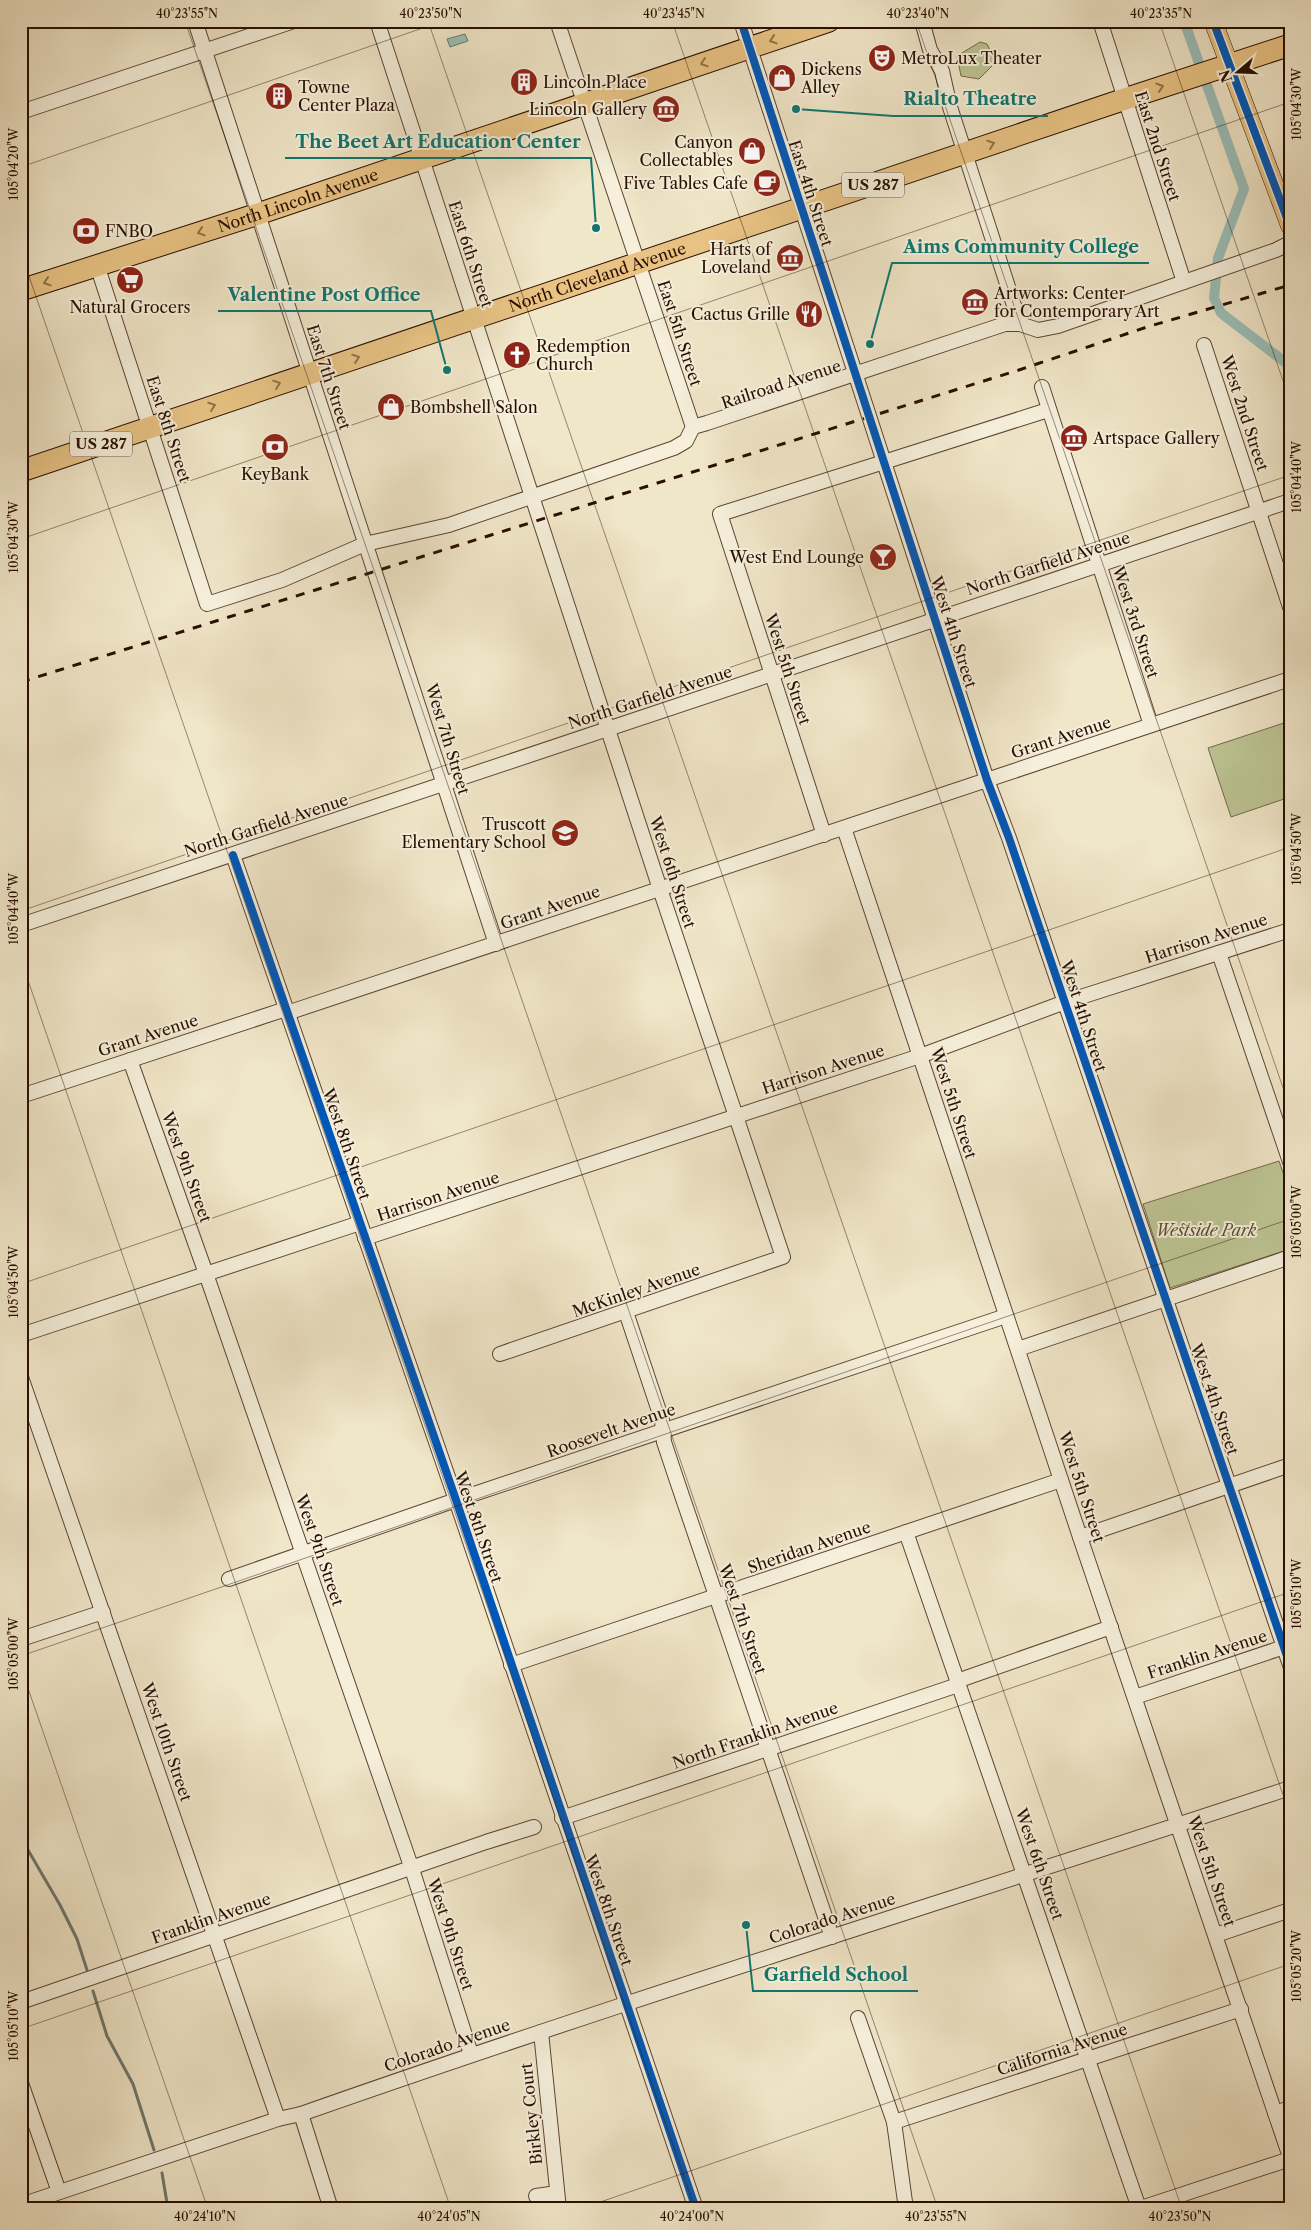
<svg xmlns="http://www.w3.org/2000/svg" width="1311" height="2230" font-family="'Libre Caslon Text',serif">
<rect width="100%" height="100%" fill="#f0e6c8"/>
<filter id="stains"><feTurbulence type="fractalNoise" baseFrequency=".004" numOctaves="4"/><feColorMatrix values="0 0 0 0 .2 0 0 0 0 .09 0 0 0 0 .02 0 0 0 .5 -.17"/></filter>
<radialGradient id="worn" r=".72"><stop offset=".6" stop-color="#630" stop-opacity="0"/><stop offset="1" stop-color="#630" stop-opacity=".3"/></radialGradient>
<g fill="#bdc493" stroke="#73694a">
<polygon points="980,42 987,44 996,62 979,79 961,76 957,56"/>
<polygon points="1290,721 1290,797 1231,817 1208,748"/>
<polygon points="1279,1161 1290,1193 1290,1249 1170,1288 1143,1204"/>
</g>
<polygon fill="#9abfb9" stroke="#6d786f" points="465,34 468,41 450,47 447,39"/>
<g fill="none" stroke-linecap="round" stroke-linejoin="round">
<g stroke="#6d786f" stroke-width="3">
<polyline points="21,1838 60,1905 77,1939 87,1970"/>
<polyline points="93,1991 107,2036 133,2084 154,2150"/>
<polyline points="162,2173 168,2209"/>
</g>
<polyline stroke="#9abfb9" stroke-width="10" points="1184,21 1244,189 1218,258 1214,298 1221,313 1290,366"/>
<g stroke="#5b4433" stroke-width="16">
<g id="minor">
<polyline points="195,21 496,944"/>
<polyline points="377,21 660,889 783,1257 500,1354"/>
<polyline points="557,21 693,427"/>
<polyline points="741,21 987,780 1009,838 1290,1665"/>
<polyline points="922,21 930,50 942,71 950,107 1020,324"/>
<polyline points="1100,21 1184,282"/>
<polyline points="21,112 294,21"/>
<polyline points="97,265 207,604 282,580 365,544 449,525 674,448 686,441 693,427 707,423 1005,324 1020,324 1038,330 1058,326 1276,250 1290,243"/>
<polyline points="1204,345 1290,607"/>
<polyline points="1042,387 1151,725"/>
<polyline points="844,828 1080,1537 1290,2157"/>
<polyline points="824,835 720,514 1048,410"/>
<polyline points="233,855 456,1500 696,2209"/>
<polyline points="21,925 1290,501"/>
<polyline points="1219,953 1290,1162"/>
<polyline points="287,1013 1290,679"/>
<polyline points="130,1060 204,1268 412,1869 471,2054"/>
<polyline points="21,1096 286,1009"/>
<polyline points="365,1238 920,1056 1065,1002 1290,930"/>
<polyline points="626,1312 662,1420 664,1442 676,1478 832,1937"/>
<polyline points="21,1335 360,1223"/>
<polyline points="1018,1349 1290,1257"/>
<polyline points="21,1377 278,2119"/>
<polyline points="906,1532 1139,2208"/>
<polyline points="1080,1537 1290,1465"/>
<polyline points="229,1579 456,1500 1006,1316"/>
<polyline points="21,1639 103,1612"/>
<polyline points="511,1665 1061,1480"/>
<polyline points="957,1681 1111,1627"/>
<polyline points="1135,1697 1290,1645"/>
<polyline points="562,1818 958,1685"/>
<polyline points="1216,1935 1290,1910"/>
<polyline points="21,2002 486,1842 534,1827"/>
<polyline points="858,2018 894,2122 906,2209"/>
<polyline points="541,2032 559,2209"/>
<polyline points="21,2083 59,2192"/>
<polyline points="1275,2113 1290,2108"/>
<polyline points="301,2114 331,2209"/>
<polyline points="894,2122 1241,2009"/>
<polyline points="536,2196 557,2193"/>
<path d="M21 2205 278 2119 301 2114C628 1999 960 1897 1290 1788"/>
<polyline points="1138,2209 1290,2159"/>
</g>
</g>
<g stroke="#290e01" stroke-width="19">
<polyline id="major" points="1213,21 1290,226"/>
</g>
<g stroke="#290e01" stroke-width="23">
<g id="highway">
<path id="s1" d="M21 290 258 214 829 21"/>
<path id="s2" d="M21 471 1125 99 1290 45"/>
</g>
</g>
<use href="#minor" stroke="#f5efdb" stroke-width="14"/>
<use href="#major" stroke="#e8c384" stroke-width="18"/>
<use href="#highway" stroke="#e8c384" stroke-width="21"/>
<polyline stroke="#290e01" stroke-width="3" stroke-dasharray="9 9" stroke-linecap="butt" points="21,682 1019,370 1147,327 1290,285"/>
<g stroke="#f5efdb" stroke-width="11">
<g id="cycleway">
<polyline points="741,21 987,780 1009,838 1290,1665"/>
<polyline points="1213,21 1290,226"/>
<polyline points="233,855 456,1500 696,2209"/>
</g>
</g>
<use href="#cycleway" stroke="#0057b8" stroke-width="8"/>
</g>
<defs><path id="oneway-chevron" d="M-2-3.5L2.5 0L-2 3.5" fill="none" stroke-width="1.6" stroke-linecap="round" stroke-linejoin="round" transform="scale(1.25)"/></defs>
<g stroke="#927249">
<use href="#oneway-chevron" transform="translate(773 40) rotate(162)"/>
<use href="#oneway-chevron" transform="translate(704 63) rotate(161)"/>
<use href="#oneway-chevron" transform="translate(1160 87) rotate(-18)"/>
<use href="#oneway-chevron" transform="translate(991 144) rotate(-19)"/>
<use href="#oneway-chevron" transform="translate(201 232) rotate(162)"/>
<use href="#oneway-chevron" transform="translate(47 282) rotate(162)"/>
<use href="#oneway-chevron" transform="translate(356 358) rotate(-19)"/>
<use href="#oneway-chevron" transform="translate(277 384) rotate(-19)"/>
<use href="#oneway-chevron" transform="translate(212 406) rotate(-19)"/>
</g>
<path fill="none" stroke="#290e01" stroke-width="1" stroke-opacity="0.45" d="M185 21 938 2209M428 21 1182 2209M672 21 1290 1815M916 21 1290 1108M1159 21 1290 401M21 167 443 21M21 253 695 2209M21 539 1290 102M21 911 1290 475M21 960 451 2209M21 1284 1290 847M21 1656 1290 1219M21 1668 208 2209M21 2029 1290 1592M580 2209 1290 1964"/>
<defs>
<g id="theatre-disc" transform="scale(1.4375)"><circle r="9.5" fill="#8f2418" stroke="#f5efdb"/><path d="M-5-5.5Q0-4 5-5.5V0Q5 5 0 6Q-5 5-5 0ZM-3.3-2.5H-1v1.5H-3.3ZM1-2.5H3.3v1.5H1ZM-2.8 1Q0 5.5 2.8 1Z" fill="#fff"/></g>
<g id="shop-disc" transform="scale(1.4375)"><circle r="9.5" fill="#8f2418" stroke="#f5efdb"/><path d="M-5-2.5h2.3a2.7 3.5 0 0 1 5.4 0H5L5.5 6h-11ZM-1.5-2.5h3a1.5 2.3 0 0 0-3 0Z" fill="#fff"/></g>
<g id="building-disc" transform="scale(1.4375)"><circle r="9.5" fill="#8f2418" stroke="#f5efdb"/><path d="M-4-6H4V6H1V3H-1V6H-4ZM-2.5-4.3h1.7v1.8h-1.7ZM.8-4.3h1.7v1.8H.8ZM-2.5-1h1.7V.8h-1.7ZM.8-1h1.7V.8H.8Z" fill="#fff"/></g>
<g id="museum-disc" transform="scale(1.4375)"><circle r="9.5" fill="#8f2418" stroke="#f5efdb"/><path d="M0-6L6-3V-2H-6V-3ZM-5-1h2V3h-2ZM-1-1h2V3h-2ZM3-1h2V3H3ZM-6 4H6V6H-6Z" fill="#fff"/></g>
<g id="cafe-disc" transform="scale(1.4375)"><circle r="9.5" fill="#8f2418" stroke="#f5efdb"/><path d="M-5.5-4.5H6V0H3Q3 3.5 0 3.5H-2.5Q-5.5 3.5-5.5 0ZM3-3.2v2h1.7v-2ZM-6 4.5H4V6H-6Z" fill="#fff"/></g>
<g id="bank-disc" transform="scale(1.4375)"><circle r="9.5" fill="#8f2418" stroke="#f5efdb"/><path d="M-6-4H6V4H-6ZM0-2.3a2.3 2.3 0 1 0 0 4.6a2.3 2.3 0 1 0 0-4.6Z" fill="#fff"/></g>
<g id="supermarket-disc" transform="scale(1.4375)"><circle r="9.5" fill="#8f2418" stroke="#f5efdb"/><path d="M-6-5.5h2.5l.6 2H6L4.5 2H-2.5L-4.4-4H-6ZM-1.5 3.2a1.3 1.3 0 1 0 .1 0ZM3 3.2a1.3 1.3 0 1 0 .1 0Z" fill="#fff"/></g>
<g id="restaurant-disc" transform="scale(1.4375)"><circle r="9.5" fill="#8f2418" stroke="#f5efdb"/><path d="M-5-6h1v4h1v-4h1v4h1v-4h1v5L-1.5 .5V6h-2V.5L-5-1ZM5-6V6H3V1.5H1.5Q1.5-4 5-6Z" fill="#fff"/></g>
<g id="church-disc" transform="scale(1.4375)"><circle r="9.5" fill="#8f2418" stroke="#f5efdb"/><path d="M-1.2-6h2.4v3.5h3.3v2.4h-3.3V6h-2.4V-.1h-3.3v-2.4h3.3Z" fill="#fff"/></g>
<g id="bar-disc" transform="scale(1.4375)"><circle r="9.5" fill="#8f2418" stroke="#f5efdb"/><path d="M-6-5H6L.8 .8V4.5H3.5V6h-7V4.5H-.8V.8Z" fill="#fff"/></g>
<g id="school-disc" transform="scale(1.4375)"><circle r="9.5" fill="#8f2418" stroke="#f5efdb"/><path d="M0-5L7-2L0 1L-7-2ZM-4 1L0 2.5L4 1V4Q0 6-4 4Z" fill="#fff"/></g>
</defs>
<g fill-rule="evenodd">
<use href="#theatre-disc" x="882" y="58"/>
<use href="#shop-disc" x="782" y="78"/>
<use href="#building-disc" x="524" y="82"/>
<use href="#building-disc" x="279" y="96"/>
<use href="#museum-disc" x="666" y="109"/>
<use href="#shop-disc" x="752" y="151"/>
<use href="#cafe-disc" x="767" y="183"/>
<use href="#bank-disc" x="86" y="231"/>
<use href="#museum-disc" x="790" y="258"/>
<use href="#supermarket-disc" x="130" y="280"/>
<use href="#museum-disc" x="975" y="302"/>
<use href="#restaurant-disc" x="809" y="314"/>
<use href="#church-disc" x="517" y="355"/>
<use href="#shop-disc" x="391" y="407"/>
<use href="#museum-disc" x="1074" y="438"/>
<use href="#bank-disc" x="275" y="447"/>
<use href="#bar-disc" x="883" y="557"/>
<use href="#school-disc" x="565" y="833"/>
</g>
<g text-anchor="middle" stroke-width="4" stroke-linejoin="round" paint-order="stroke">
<g fill="#f5efdb" stroke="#665242" stroke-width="1">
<rect x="842" y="172.5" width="62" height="25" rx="4"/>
<rect x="70" y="431.5" width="62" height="25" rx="4"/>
</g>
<g font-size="15" font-weight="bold" fill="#290e01">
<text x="873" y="190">US 287</text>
<text x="101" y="449">US 287</text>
</g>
<g font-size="16" fill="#290e01" stroke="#f5efdb" text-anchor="start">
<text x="901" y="64">MetroLux Theater</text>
<text x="801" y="75">Dickens<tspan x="801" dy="18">Alley</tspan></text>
<text x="543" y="88">Lincoln Place</text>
<text x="298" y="93">Towne<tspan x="298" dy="18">Center Plaza</tspan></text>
<text x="647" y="115" text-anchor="end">Lincoln Gallery</text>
<text x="733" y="148" text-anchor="end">Canyon<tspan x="733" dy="18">Collectables</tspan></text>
<text x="748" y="189" text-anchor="end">Five Tables Cafe</text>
<text x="105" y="237">FNBO</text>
<text x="771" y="255" text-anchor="end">Harts of<tspan x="771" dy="18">Loveland</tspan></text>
<text x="994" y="299">Artworks: Center<tspan x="994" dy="18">for Contemporary Art</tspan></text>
<text x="130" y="313" text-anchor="middle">Natural Grocers</text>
<text x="790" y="320" text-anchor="end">Cactus Grille</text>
<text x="536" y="352">Redemption<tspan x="536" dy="18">Church</tspan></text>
<text x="410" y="413">Bombshell Salon</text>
<text x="1093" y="444">Artspace Gallery</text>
<text x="275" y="480" text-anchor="middle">KeyBank</text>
<text x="864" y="563" text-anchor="end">West End Lounge</text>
<text x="546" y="830" text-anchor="end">Truscott<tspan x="546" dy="18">Elementary School</tspan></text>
</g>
<g font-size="16" fill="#290e01" stroke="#f5efdb">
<text transform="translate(1158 146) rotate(72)" y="6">East 2nd Street</text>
<text transform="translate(811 193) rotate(72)" y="6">East 4th Street</text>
<text dy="6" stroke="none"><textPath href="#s1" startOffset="291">North Lincoln Avenue</textPath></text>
<text transform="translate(471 254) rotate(72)" y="6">East 6th Street</text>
<text dy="6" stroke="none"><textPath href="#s2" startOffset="608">North Cleveland Avenue</textPath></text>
<text transform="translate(680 333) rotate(72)" y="6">East 5th Street</text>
<text transform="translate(329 377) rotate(72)" y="6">East 7th Street</text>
<text transform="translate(781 384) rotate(-18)" y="6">Railroad Avenue</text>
<text transform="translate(1245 413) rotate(72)" y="6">West 2nd Street</text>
<text transform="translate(169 429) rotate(72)" y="6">East 8th Street</text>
<text transform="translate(1048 563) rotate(-18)" y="6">North Garfield Avenue</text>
<text transform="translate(1136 622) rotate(72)" y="6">West 3rd Street</text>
<text transform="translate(954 632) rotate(72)" y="6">West 4th Street</text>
<text transform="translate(788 669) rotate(72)" y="6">West 5th Street</text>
<text transform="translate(650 697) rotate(-18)" y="6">North Garfield Avenue</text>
<text transform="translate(1061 737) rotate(-18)" y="6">Grant Avenue</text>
<text transform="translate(448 739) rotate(73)" y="6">West 7th Street</text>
<text transform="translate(266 825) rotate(-18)" y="6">North Garfield Avenue</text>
<text transform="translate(673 872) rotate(72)" y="6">West 6th Street</text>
<text transform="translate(550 907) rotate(-19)" y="6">Grant Avenue</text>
<text transform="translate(1206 938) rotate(-18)" y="6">Harrison Avenue</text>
<text transform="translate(1084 1016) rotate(72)" y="6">West 4th Street</text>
<text transform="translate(148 1035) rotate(-18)" y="6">Grant Avenue</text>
<text transform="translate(823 1069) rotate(-18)" y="6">Harrison Avenue</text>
<text transform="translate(954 1103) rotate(72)" y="6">West 5th Street</text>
<text transform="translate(347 1144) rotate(71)" y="6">West 8th Street</text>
<text transform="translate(187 1167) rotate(70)" y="6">West 9th Street</text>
<text transform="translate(438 1196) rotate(-18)" y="6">Harrison Avenue</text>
<text transform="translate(636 1290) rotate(-19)" y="6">McKinley Avenue</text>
<text transform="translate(1215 1399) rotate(71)" y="6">West 4th Street</text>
<text transform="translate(611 1430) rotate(-19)" y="6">Roosevelt Avenue</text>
<text transform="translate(1082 1487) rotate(72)" y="6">West 5th Street</text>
<text transform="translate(479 1527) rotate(71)" y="6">West 8th Street</text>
<text transform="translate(809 1547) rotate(-19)" y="6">Sheridan Avenue</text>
<text transform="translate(320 1550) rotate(71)" y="6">West 9th Street</text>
<text transform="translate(743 1619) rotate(71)" y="6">West 7th Street</text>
<text transform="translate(1207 1654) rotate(-18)" y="6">Franklin Avenue</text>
<text transform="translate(755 1735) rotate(-19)" y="6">North Franklin Avenue</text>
<text transform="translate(167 1742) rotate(71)" y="6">West 10th Street</text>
<text transform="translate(1040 1864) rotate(71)" y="6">West 6th Street</text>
<text transform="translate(1212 1871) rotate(71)" y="6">West 5th Street</text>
<text transform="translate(609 1910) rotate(71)" y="6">West 8th Street</text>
<text transform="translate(211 1918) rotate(-19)" y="6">Franklin Avenue</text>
<text transform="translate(832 1918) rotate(-18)" y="6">Colorado Avenue</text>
<text transform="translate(451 1934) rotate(72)" y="6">West 9th Street</text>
<text transform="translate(447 2045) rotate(-19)" y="6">Colorado Avenue</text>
<text transform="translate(1062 2049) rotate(-18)" y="6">California Avenue</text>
<text transform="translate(531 2114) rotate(-96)" y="6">Birkley Court</text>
</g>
<g font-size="16" font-style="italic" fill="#5d4e34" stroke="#f5efdb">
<text x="1206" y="1236">Westside Park</text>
</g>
</g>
<path fill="none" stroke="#0f766e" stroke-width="2" d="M796 109L893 116H1048M596 228L591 158H285M870 344L892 263H1149M447 370L431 311H218M746 1925L753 1991H918"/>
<g fill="#0f766e" stroke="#f5efdb" stroke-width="2">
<circle cx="796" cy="109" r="5"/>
<circle cx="596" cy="228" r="5"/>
<circle cx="870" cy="344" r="5"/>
<circle cx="447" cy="370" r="5"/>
<circle cx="746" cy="1925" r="5"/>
</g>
<g font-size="18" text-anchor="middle" font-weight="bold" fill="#0f766e" stroke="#f5efdb" stroke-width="4" stroke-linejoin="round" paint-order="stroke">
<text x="970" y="105">Rialto Theatre</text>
<text x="438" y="148">The Beet Art Education Center</text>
<text x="1021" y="253">Aims Community College</text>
<text x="324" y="301">Valentine Post Office</text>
<text x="836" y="1981">Garfield School</text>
</g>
<rect width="1311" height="2230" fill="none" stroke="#f0e6c8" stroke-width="55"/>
<g transform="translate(1238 72) rotate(251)" stroke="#f5efdb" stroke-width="4" paint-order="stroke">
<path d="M0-4L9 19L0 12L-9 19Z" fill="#290e01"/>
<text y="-8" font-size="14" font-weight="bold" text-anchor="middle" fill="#290e01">N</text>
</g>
<rect x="28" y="28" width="1256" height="2174" fill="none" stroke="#290e01" stroke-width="2"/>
<g font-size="12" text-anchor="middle" fill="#290e01">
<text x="187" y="18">40°23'55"N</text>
<text x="431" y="18">40°23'50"N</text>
<text x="674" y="18">40°23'45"N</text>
<text x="918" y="18">40°23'40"N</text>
<text x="1161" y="18">40°23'35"N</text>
<text transform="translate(1297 104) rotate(-90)" y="4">105°04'30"W</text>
<text transform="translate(14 164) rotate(-90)" y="4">105°04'20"W</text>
<text transform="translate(1297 477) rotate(-90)" y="4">105°04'40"W</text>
<text transform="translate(14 537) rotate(-90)" y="4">105°04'30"W</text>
<text transform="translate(1297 849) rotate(-90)" y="4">105°04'50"W</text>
<text transform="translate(14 909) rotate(-90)" y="4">105°04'40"W</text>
<text transform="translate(1297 1222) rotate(-90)" y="4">105°05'00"W</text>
<text transform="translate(14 1282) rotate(-90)" y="4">105°04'50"W</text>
<text transform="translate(1297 1594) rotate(-90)" y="4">105°05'10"W</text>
<text transform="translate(14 1654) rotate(-90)" y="4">105°05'00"W</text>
<text transform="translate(1297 1966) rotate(-90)" y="4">105°05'20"W</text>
<text transform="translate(14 2026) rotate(-90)" y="4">105°05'10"W</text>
<text x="205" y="2221">40°24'10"N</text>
<text x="449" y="2221">40°24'05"N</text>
<text x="692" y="2221">40°24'00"N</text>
<text x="936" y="2221">40°23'55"N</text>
<text x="1180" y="2221">40°23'50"N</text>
</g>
<rect width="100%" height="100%" filter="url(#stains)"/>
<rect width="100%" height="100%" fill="url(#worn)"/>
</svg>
